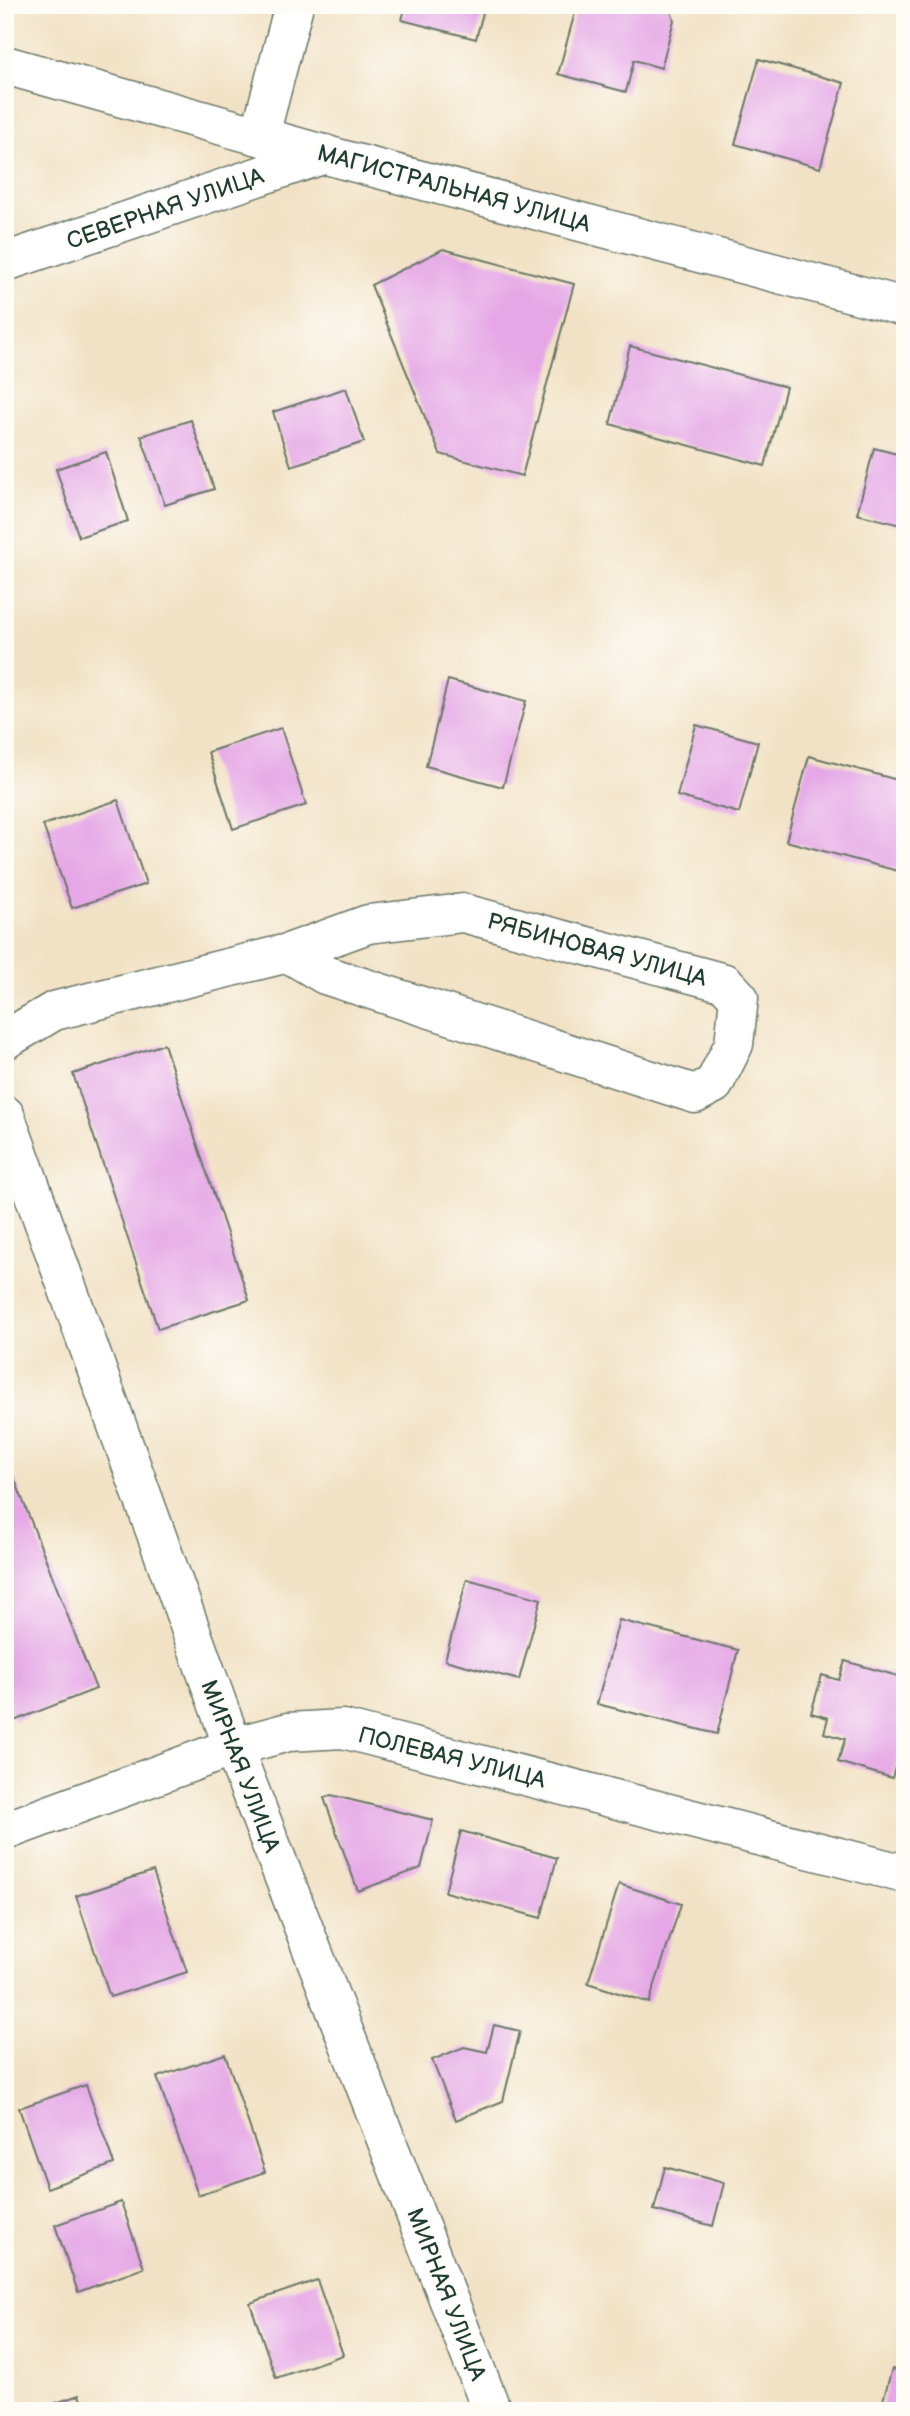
<svg xmlns="http://www.w3.org/2000/svg" width="910" height="2416" font-family="'Balsamiq Sans',sans-serif">
<rect width="100%" height="100%" fill="#fdfcf7"/>
<filter id="ink" filterUnits="userSpaceOnUse"><feTurbulence type="fractalNoise" baseFrequency=".0143" numOctaves="2"/><feDisplacementMap in="SourceGraphic" scale="14" xChannelSelector="R" yChannelSelector="G"/><feConvolveMatrix kernelMatrix="1 2 1 2 8 2 1 2 1" color-interpolation-filters="sRGB"/></filter>
<filter id="wash" filterUnits="userSpaceOnUse"><feTurbulence type="fractalNoise" baseFrequency=".00686" numOctaves="4" result="noise"/><feDisplacementMap in="SourceGraphic" scale="28" xChannelSelector="R" yChannelSelector="G"/><feGaussianBlur stdDeviation="1.57" result="paint"/><feColorMatrix in="noise" values="0 0 0 0 0 0 0 0 0 0 0 0 0 0 0 0 0 1.4 0 .05"/><feComposite in="paint" operator="in"/></filter>
<g filter="url(#wash)">
<rect width="100%" height="100%" fill="#f2e2c5"/>
<g id="blocks">
<g fill="#e5a7e6">
<polygon points="406,5 485,5 476,39 402,20"/>
<polygon points="577,5 628,5 636,7 637,5 666,5 670,9 674,20 661,68 634,60 626,92 558,74"/>
<polygon points="759,59 844,83 820,168 735,144"/>
<polygon points="443,249 574,284 522,476 440,454 371,285"/>
<polygon points="630,346 786,387 765,466 610,424"/>
<polygon points="346,388 364,442 291,466 273,412"/>
<polygon points="191,420 214,489 165,505 141,436"/>
<polygon points="874,448 905,456 905,526 857,514"/>
<polygon points="106,452 128,521 79,537 56,469"/>
<polygon points="448,680 526,701 503,787 426,766"/>
<polygon points="696,725 758,742 739,813 677,796"/>
<polygon points="281,728 306,805 233,829 208,752"/>
<polygon points="809,756 905,782 905,873 786,841"/>
<polygon points="118,800 146,884 72,908 43,825"/>
<polygon points="164,1044 249,1300 158,1329 73,1074"/>
<polygon points="5,1454 96,1689 14,1721 5,1698"/>
<polygon points="467,1579 541,1599 519,1680 445,1660"/>
<polygon points="619,1620 738,1650 717,1734 597,1704"/>
<polygon points="845,1661 905,1678 905,1756 899,1754 892,1778 838,1762 845,1739 824,1733 828,1718 811,1713 822,1675 839,1680"/>
<polygon points="331,1795 433,1820 421,1868 358,1891 324,1798"/>
<polygon points="461,1831 557,1858 541,1918 445,1892"/>
<polygon points="153,1871 187,1972 110,1997 76,1896"/>
<polygon points="619,1884 681,1904 649,2003 588,1983"/>
<polygon points="494,2025 520,2031 503,2101 456,2120 432,2060 464,2047 487,2052"/>
<polygon points="225,2054 265,2172 198,2195 157,2077"/>
<polygon points="86,2085 114,2164 47,2188 19,2108"/>
<polygon points="665,2167 724,2183 713,2226 654,2210"/>
<polygon points="121,2202 144,2268 78,2292 55,2225"/>
<polygon points="317,2280 343,2355 276,2378 250,2303"/>
<polygon points="892,2369 905,2373 905,2411 880,2411"/>
<polygon points="79,2395 85,2411 35,2411 35,2410"/>
</g>
</g>
</g>
<g filter="url(#ink)">
<use href="#blocks" fill-opacity="0" stroke="#697767" stroke-width="2"/>
<g fill="none" stroke-linecap="round" stroke-linejoin="round">
<g stroke="#697767" stroke-width="41">
<g id="minor">
<polyline points="5,65 348,161 905,307"/>
<polyline points="260,135 294,5"/>
<polyline points="5,262 325,154"/>
<polyline points="5,1040 54,1011 288,953 368,924 463,913 725,983 739,998 734,1044 714,1084 695,1094 325,975 288,953"/>
<polyline points="5,1115 233,1747 492,2411"/>
<polyline points="5,1831 233,1747 288,1732 343,1729 905,1874"/>
</g>
</g>
<use href="#minor" stroke="#fff" stroke-width="38"/>
</g>
</g>
<g text-anchor="middle" stroke-width="5" stroke-linejoin="round" paint-order="stroke">
<g font-size="23" fill="#1f3d34" stroke="#fdfcf7">
<text transform="translate(454 188) rotate(15)" y="8">МАГИСТРАЛЬНАЯ УЛИЦА</text>
<text transform="translate(165 208) rotate(-19)" y="8">СЕВЕРНАЯ УЛИЦА</text>
<text transform="translate(597 949) rotate(15)" y="8">РЯБИНОВАЯ УЛИЦА</text>
<text transform="translate(452 1757) rotate(14)" y="8">ПОЛЕВАЯ УЛИЦА</text>
<text transform="translate(241 1766) rotate(69)" y="8">МИРНАЯ УЛИЦА</text>
<text transform="translate(447 2294) rotate(69)" y="8">МИРНАЯ УЛИЦА</text>
</g>
</g>
<rect width="910" height="2416" fill="none" stroke="#fdfcf7" stroke-width="28"/>
</svg>
